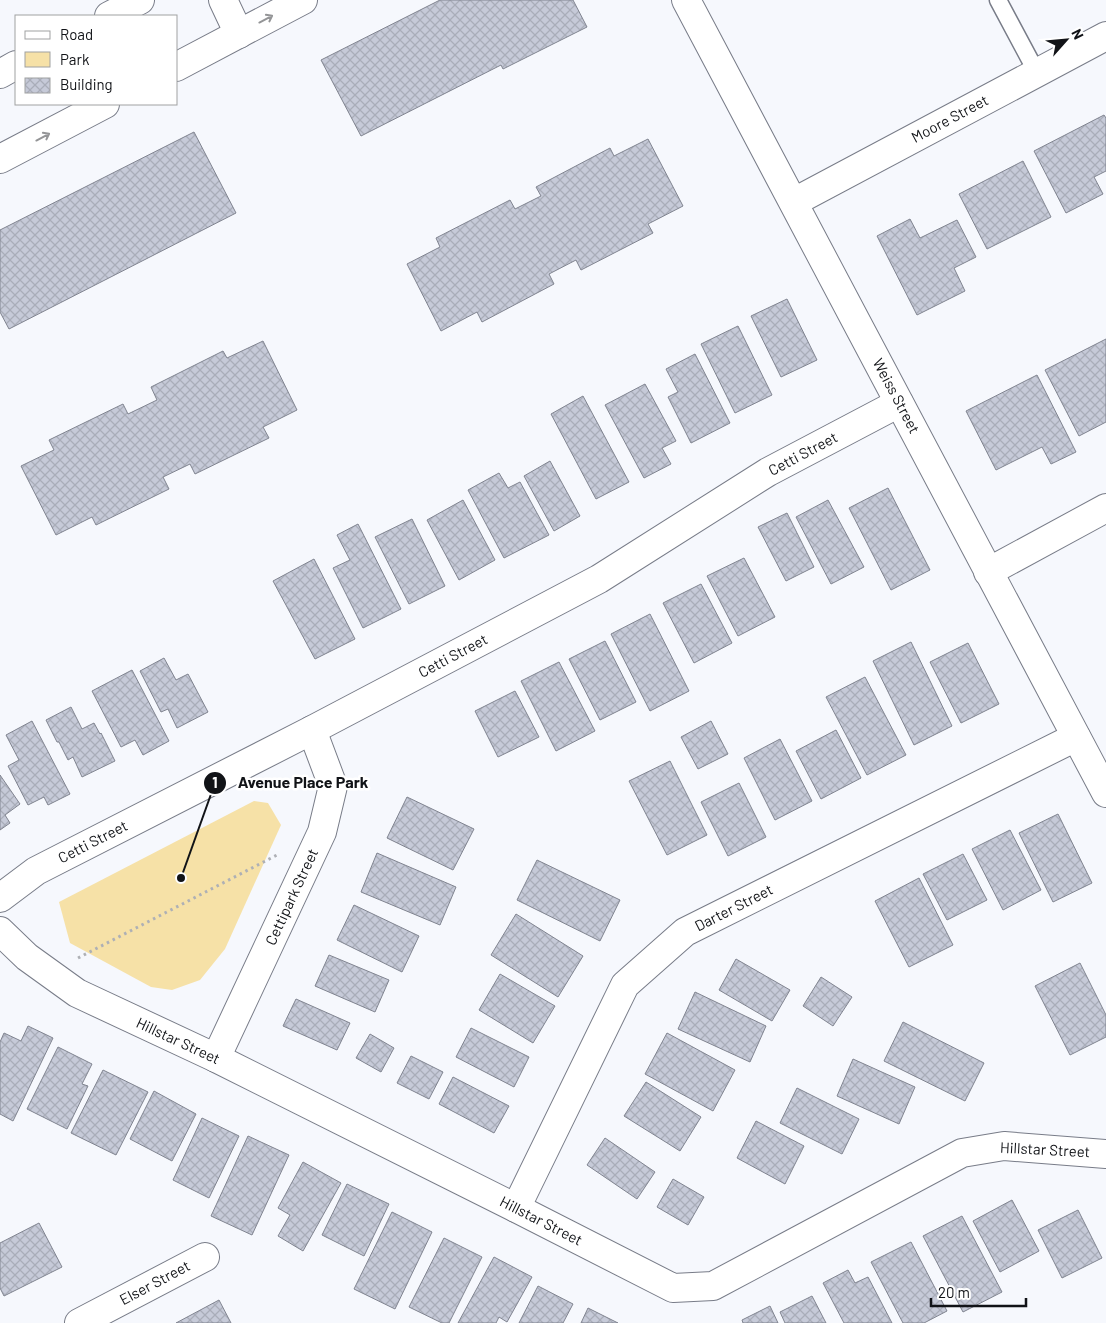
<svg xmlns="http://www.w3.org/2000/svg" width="1106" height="1323" font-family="Barlow,sans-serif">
<defs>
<pattern id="building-cross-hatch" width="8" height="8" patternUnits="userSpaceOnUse" patternTransform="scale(1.25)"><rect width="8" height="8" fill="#c6cad8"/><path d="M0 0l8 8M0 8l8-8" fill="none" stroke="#a9adb9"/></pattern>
</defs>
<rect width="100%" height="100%" fill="#f6f8fd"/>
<polygon fill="#f6e1a7" points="254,801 268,803 281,825 225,949 200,980 172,990 151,987 70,943 59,902"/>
<g fill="url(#building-cross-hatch)" stroke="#808490">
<polygon points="440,0 573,0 587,27 503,69 501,65 361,136 321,60"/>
<polygon points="1104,115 1106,118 1106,171 1094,177 1103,194 1066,213 1034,151"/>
<polygon points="194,132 236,213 9,329 0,312 0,230"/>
<polygon points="648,139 683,206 648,224 653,233 581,270 576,260 549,274 554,284 482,322 477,312 441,331 407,264 440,247 436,238 510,200 515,209 541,196 536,187 610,148 614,156"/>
<polygon points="1023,161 1051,217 987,249 959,194"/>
<polygon points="910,219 920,238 957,220 976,257 954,268 965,291 917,315 877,236"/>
<polygon points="787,299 817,360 781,377 751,316"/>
<polygon points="738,326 772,395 735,413 701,344"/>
<polygon points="1106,339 1106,422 1079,436 1045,370"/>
<polygon points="263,341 297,410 263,427 269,438 195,474 190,464 163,477 169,489 96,525 92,517 56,535 21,466 54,450 49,440 123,404 128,414 157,400 151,387 223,351 227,358"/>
<polygon points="695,354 730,423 691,443 668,397 678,392 666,369"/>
<polygon points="1037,375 1076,452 1051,464 1042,447 996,470 966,411"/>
<polygon points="645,384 676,441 662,448 671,464 644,478 605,405"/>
<polygon points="583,396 629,482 596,499 551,414"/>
<polygon points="550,461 580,516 554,531 524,476"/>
<polygon points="499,473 508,488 520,482 549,535 504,558 468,490"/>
<polygon points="888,488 930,570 891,590 849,508"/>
<polygon points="463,500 495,560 459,580 427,520"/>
<polygon points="828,500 864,567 831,584 796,517"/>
<polygon points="787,513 814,567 786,581 758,527"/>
<polygon points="412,519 445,586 409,604 375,537"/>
<polygon points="358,524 401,609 363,628 333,568 350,560 337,535"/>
<polygon points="744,558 775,617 738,636 707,576"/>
<polygon points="314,559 355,639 315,659 273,581"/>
<polygon points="701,584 732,643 694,663 663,603"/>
<polygon points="650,614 689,691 650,711 611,634"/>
<polygon points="605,641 636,702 600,720 569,659"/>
<polygon points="911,642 952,726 914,745 873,661"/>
<polygon points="968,643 999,704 961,723 930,662"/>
<polygon points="164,658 176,680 188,674 208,712 177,728 168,709 161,712 140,671"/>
<polygon points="559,662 595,731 556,751 521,681"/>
<polygon points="132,670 169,741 143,755 135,740 121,747 92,691"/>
<polygon points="865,677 906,755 867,775 826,697"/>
<polygon points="515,691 539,737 498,757 475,711"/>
<polygon points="71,707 82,729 94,723 100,734 101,733 115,761 82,777 73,757 68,760 59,742 57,742 46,720"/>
<polygon points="32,721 70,794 48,805 44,797 28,805 8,766 19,760 6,735"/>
<polygon points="711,721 728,754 698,769 681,737"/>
<polygon points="836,730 861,778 821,799 796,751"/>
<polygon points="780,739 812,801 775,820 744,758"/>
<polygon points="670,761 707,835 667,855 629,781"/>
<polygon points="0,775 20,804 5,815 10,823 0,830"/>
<polygon points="739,783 766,837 728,856 701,802"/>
<polygon points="407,797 474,829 453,870 387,838"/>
<polygon points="1058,814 1092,883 1053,902 1019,833"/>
<polygon points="1010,830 1041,890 1003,910 972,849"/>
<polygon points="377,853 456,887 440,925 361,892"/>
<polygon points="963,854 987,900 947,920 923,874"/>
<polygon points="537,860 620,900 600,941 517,900"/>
<polygon points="919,878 953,945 909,967 875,901"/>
<polygon points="354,905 419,936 402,972 337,940"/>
<polygon points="516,914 583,956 558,997 491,955"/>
<polygon points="329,955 389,980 375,1012 315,986"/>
<polygon points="736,959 790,990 772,1021 719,990"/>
<polygon points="1080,963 1106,1015 1106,1037 1070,1055 1035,986"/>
<polygon points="500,974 555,1006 533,1043 479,1010"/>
<polygon points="821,977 852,997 833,1026 803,1006"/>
<polygon points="695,992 766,1026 750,1062 678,1029"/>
<polygon points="296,999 350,1023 337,1050 283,1026"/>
<polygon points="903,1022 984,1063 965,1101 884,1061"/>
<polygon points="28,1026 53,1038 13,1121 0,1114 0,1042 4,1033 21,1041"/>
<polygon points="471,1028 529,1057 514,1087 456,1057"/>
<polygon points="667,1033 735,1070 713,1111 645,1074"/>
<polygon points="370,1034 394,1048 381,1072 356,1058"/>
<polygon points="58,1047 92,1064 82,1084 88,1086 67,1129 27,1109"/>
<polygon points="411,1056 443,1072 429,1099 397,1083"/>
<polygon points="853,1059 915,1087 899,1124 837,1096"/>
<polygon points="103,1070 148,1092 116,1155 71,1133"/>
<polygon points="453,1077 509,1106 494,1133 439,1104"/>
<polygon points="646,1082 701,1117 680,1151 624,1116"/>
<polygon points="797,1088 859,1119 842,1154 780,1123"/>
<polygon points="154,1091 196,1114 172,1161 130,1139"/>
<polygon points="202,1118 239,1136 209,1198 173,1180"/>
<polygon points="756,1121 804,1146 785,1184 737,1158"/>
<polygon points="248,1136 289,1155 252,1235 211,1216"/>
<polygon points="605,1138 655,1172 637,1199 587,1165"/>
<polygon points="303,1162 341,1183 303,1251 278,1236 290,1215 278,1208"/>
<polygon points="673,1179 704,1197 688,1225 657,1207"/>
<polygon points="347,1184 389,1204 364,1256 322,1235"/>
<polygon points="1012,1200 1039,1251 1000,1272 973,1221"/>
<polygon points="1078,1210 1102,1258 1062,1278 1038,1230"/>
<polygon points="392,1212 432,1232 395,1309 354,1289"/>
<polygon points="962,1216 1002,1292 963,1312 923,1236"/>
<polygon points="39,1223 62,1267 4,1296 0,1288 0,1243"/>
<polygon points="444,1238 482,1257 449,1323 442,1323 409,1307"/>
<polygon points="911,1242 947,1311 924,1323 903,1323 871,1262"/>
<polygon points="494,1257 532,1277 507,1322 499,1317 496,1323 458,1323"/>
<polygon points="848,1270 855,1283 868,1277 892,1323 844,1323 823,1283"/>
<polygon points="538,1286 573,1304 563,1323 519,1323"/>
<polygon points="812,1296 826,1323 785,1323 780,1312"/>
<polygon points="219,1300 231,1323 176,1323"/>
<polygon points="770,1306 778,1323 743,1323 742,1320"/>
<polygon points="588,1308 618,1323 581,1323"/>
</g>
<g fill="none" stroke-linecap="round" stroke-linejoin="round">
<g stroke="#787c88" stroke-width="19">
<polyline id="lane" points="998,0 1037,73"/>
</g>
<g stroke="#787c88" stroke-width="30">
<g id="street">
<path d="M686 0C827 264 964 529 1106 793"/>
<polyline points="794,202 1106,36"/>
<polyline points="988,572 1106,508"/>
<polyline points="0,898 36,871 312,730 599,579 768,472 899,403"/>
<polyline points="0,931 27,957 77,993 216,1058 516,1208 673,1288 713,1286 962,1153 1004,1146 1106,1154"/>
<polyline points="216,1058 322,832 333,786 312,730"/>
<polyline points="516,1208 625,985 685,932 1076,737"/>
<polyline points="79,1323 205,1257"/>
</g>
</g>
<g stroke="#787c88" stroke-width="30">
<g id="secondary">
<polyline points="223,0 239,34"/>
<polyline points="109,16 140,0"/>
<polyline points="176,67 303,0"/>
<polyline points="0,74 16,65"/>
<polyline points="0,159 105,104"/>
</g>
</g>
<polyline stroke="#aeb0b5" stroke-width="3" stroke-dasharray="2.5 4" stroke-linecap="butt" points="78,958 277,855"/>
<use href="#lane" stroke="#fff" stroke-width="16"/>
<use href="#street" stroke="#fff" stroke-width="28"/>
<use href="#secondary" stroke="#fff" stroke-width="28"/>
</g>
<defs><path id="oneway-shaft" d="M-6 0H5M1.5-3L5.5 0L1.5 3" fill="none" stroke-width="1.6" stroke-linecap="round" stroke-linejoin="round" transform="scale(1.25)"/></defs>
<g stroke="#949597">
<use href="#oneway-shaft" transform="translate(266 19) rotate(-28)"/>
<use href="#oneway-shaft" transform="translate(43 137) rotate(-28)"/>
</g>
<g text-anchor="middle" stroke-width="5" stroke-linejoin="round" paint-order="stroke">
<g font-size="15" fill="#111317" stroke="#fff">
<text transform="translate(950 119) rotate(-28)" y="5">Moore Street</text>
<text transform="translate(896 396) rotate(62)" y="5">Weiss Street</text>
<text transform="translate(803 454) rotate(-28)" y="5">Cetti Street</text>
<text transform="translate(453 656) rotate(-28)" y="5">Cetti Street</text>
<text transform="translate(93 842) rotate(-27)" y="5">Cetti Street</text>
<text transform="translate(292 897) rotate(-65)" y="5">Cettipark Street</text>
<text transform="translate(734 908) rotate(-27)" y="5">Darter Street</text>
<text transform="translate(178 1041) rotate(25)" y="5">Hillstar Street</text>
<text transform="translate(1045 1150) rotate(3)" y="5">Hillstar Street</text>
<text transform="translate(541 1221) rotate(27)" y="5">Hillstar Street</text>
<text transform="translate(155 1283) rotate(-28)" y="5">Elser Street</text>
</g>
</g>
<path fill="none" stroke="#111317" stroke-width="2" d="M181 878L215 783"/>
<g fill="#111317" stroke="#fff" stroke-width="2">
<circle cx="181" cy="878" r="5"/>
<circle cx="215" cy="783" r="12"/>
</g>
<g font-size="15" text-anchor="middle" font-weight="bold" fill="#fff">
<text x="215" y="788">1</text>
</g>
<g font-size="16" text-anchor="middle" font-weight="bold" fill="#111317" stroke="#fff" stroke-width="5" stroke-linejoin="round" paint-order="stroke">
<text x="303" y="788">Avenue Place Park</text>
</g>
<rect x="15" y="15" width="162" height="90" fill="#ffffff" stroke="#a0a1a2"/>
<rect x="25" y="31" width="25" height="8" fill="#ffffff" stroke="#a0a1a2"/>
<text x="60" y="40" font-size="15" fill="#111317">Road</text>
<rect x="25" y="52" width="25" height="15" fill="#f6e1a7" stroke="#a0a1a2"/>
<text x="60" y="65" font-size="15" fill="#111317">Park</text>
<rect x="25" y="78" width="25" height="15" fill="url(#building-cross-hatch)" stroke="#a0a1a2"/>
<text x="60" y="90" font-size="15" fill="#111317">Building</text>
<g transform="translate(1066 40) rotate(63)" stroke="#ffffff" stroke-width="4" paint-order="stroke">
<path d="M0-4L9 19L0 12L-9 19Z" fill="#111317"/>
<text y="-8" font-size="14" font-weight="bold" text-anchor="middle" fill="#111317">N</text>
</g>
<path d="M931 1298v8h95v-8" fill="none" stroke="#111317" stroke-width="2.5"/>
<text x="938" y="1298" font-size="15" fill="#111317" stroke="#ffffff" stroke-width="4" paint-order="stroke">20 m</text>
</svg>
